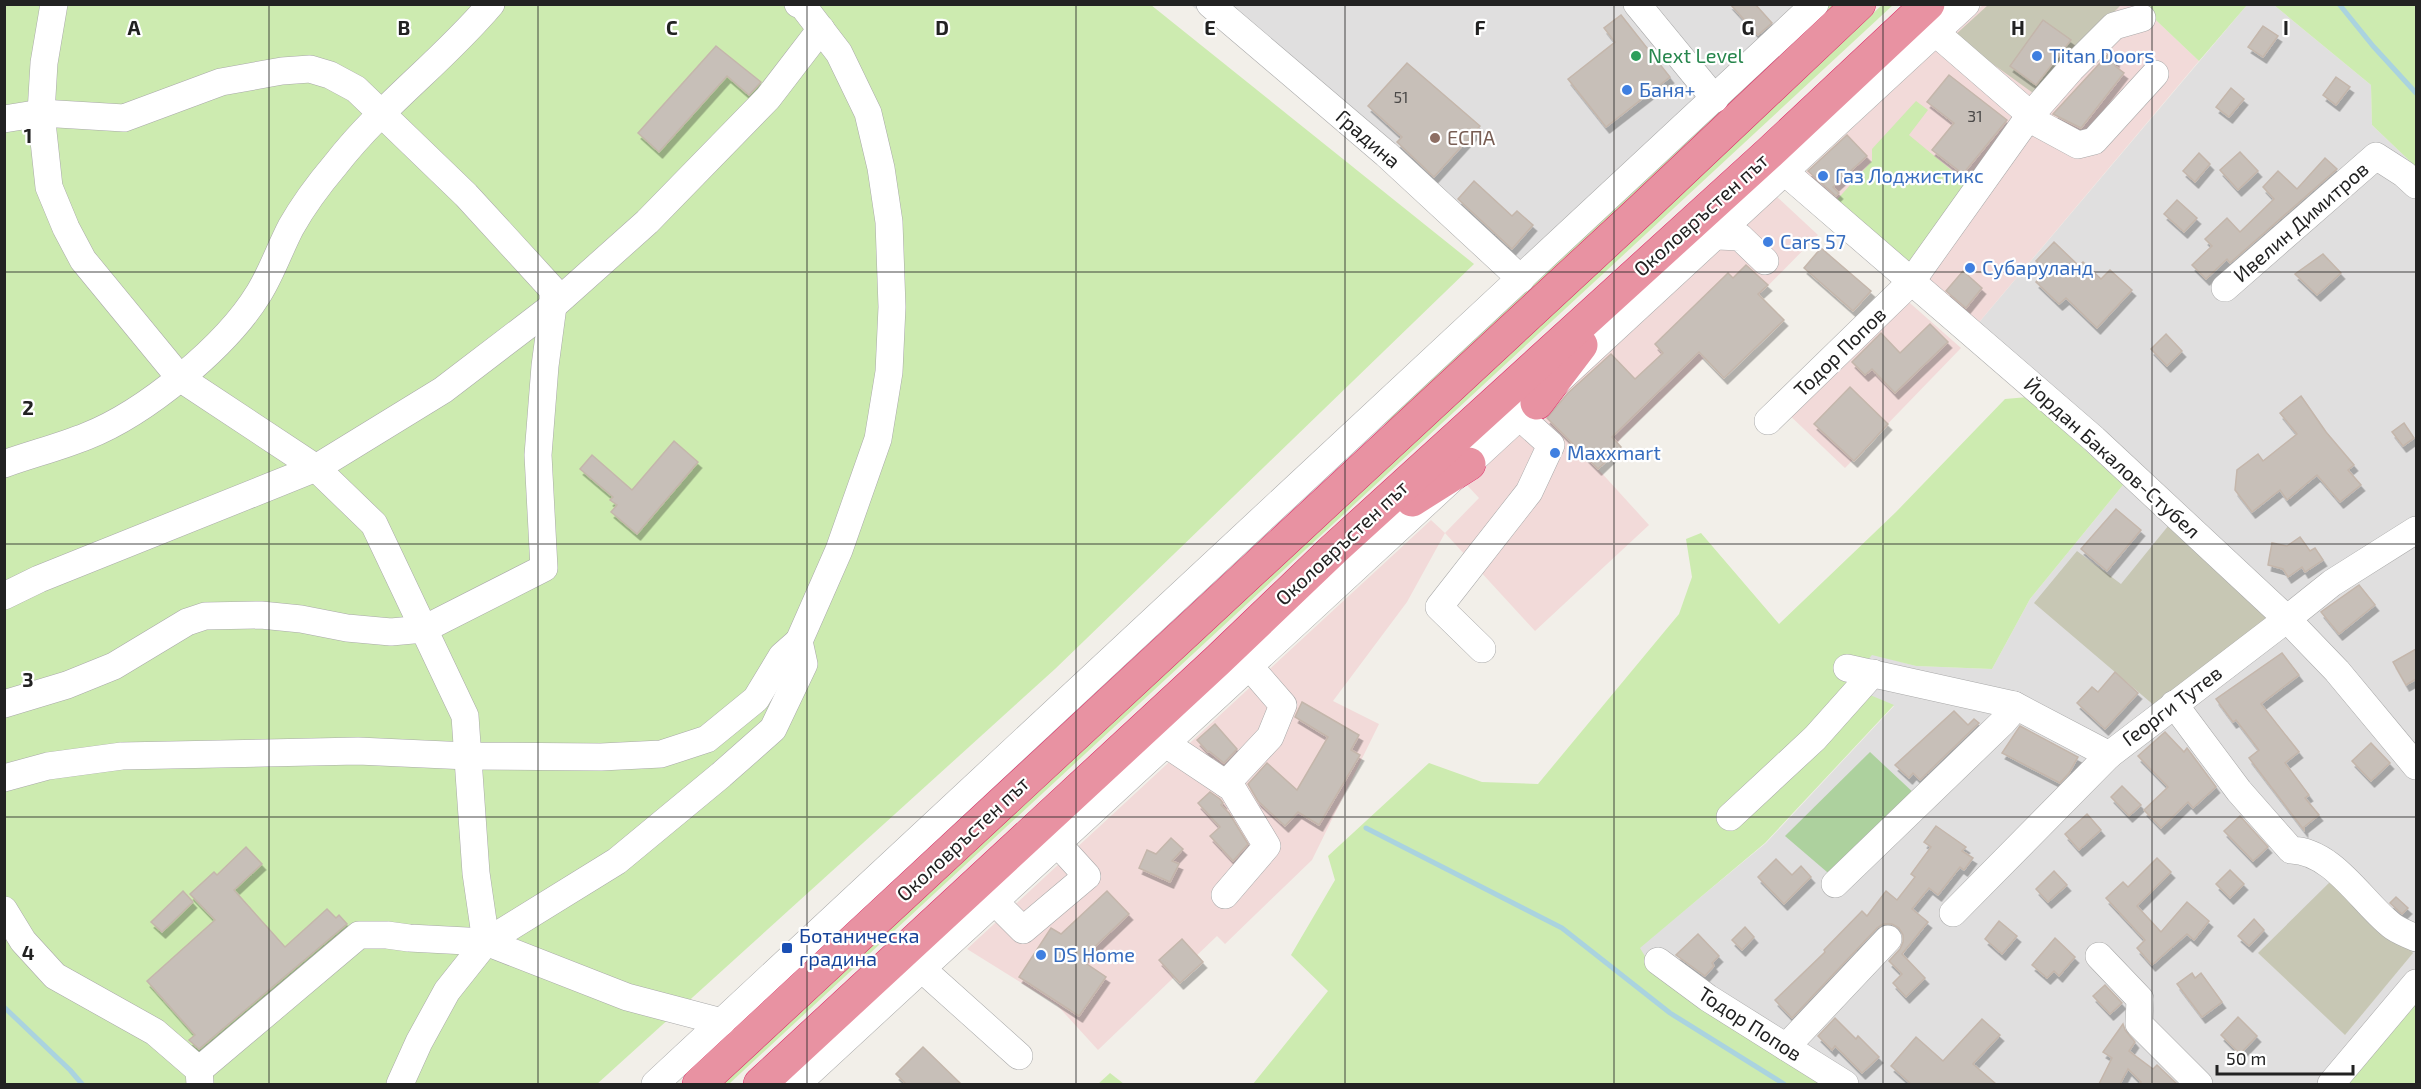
<svg xmlns="http://www.w3.org/2000/svg" width="2421" height="1089" font-family="'Exo 2',sans-serif">
<defs>
<filter id="shadow"><feDropShadow dx="3.5" dy="6" stdDeviation="0" flood-color="#0004"/></filter>
</defs>
<rect width="100%" height="100%" fill="#f2efe9"/>
<g fill="#e0dfdf">
<polygon points="1191,5 1799,5 1513,266"/>
<polygon points="2247,5 2274,5 2371,85 2372,125 2416,167 2416,996 2348,1084 1836,1084 1656,974 1639,948 1766,843 1894,706 1846,685 1872,654 1916,666 1992,669 2030,599 2123,485 2028,397 1970,333"/>
</g>
<g fill="#f2dad9">
<polygon points="1983,5 2140,5 2199,61 1970,333 1795,182"/>
<polygon points="1776,196 1818,235 1754,300 1759,305 1622,437 1598,469 1649,525 1535,631 1445,533 1407,602 1333,701 1379,724 1312,860 1225,944 1217,936 1098,1050 1057,1005 967,949 1431,520 1445,533 1479,498 1466,484"/>
<polygon points="1903,297 1961,348 1845,468 1783,409"/>
</g>
<g fill="#c7c7b4">
<polygon points="1988,5 2121,5 2033,93 1954,36"/>
<polygon points="2173,520 2272,613 2156,707 2034,603 2077,551 2121,584"/>
<polygon points="2335,877 2374,912 2413,953 2345,1035 2258,953"/>
</g>
<g fill="#cdebb0">
<polygon points="5,5 1151,5 1474,264 1055,669 597,1084 5,1084"/>
<polygon points="1827,5 1840,5 1415,401 1382,426 1380,421"/>
<polygon points="1882,5 1893,5 729,1084 722,1084"/>
<polygon points="2140,5 2247,5 2199,61"/>
<polygon points="2274,5 2416,5 2416,167 2372,125 2371,85"/>
<polygon points="1916,101 1928,110 1909,135 1973,188 1911,272 1833,204 1872,161 1872,149"/>
<polygon points="2028,397 2123,485 2030,599 1992,669 1916,666 1872,655 1846,685 1894,705 1765,843 1640,948 1656,974 1836,1084 1253,1084 1328,991 1291,955 1335,880 1328,856 1429,763 1482,782 1538,784 1679,614 1692,577 1686,539 1701,533 1779,624 1896,512 2005,399"/>
<polygon points="2416,996 2416,1084 2348,1084"/>
<polygon points="1110,1073 1124,1084 1098,1084"/>
</g>
<polygon fill="#add19e" points="1870,752 1917,796 1834,878 1785,836"/>
<g fill="none" stroke-linecap="round" stroke-linejoin="round">
<g stroke="#aad3df" stroke-width="5">
<polyline points="2339,4 2373,46 2416,93"/>
<polyline points="1366,828 1562,928 1670,1013 1784,1084"/>
<polyline points="4,1007 70,1070 82,1084"/>
</g>
</g>
<g fill="#c7bfb8" stroke="#c4b6ab" stroke-width="1.5" filter="url(#shadow)">
<polygon points="1730,4 1755,4 1772,23 1758,35"/>
<polygon points="1621,15 1670,77 1606,127 1568,79 1615,42 1604,28"/>
<polygon points="2043,20 2071,40 2036,85 2010,66"/>
<polygon points="2263,26 2278,36 2263,57 2248,47"/>
<polygon points="716,46 761,82 749,95 727,76 659,152 638,133"/>
<polygon points="2112,50 2116,57 2115,66 2124,73 2081,128 2053,114"/>
<polygon points="1407,63 1480,126 1434,177 1397,142 1402,137 1368,106"/>
<polygon points="1949,75 2007,120 1963,174 1932,150 1954,123 1927,102"/>
<polygon points="2336,77 2350,87 2336,105 2323,95"/>
<polygon points="2231,88 2244,99 2229,117 2216,107"/>
<polygon points="1847,135 1867,156 1833,187 1839,193 1836,196 1808,171"/>
<polygon points="2240,152 2258,171 2238,190 2220,170"/>
<polygon points="2199,153 2210,164 2195,182 2183,171"/>
<polygon points="2325,158 2337,169 2230,263 2227,259 2206,279 2192,265 2212,246 2205,239 2227,218 2240,232 2274,199 2263,187 2278,171 2297,189"/>
<polygon points="1474,181 1512,216 1517,211 1533,225 1512,249 1458,199"/>
<polygon points="2177,200 2197,218 2184,232 2164,214"/>
<polygon points="2054,242 2079,266 2083,262 2101,279 2110,270 2132,290 2097,328 2066,298 2059,304 2036,282 2047,271 2036,261"/>
<polygon points="1821,248 1871,291 1853,311 1804,268"/>
<polygon points="2323,254 2341,273 2317,295 2295,274"/>
<polygon points="1746,265 1768,285 1758,294 1784,320 1724,378 1699,352 1612,437 1621,447 1598,469 1547,418 1568,393 1611,354 1635,379 1663,353 1655,344 1728,273 1733,278"/>
<polygon points="1963,271 1982,288 1966,308 1946,291"/>
<polygon points="1930,324 1948,342 1895,393 1872,369 1865,375 1852,362 1881,333 1900,353"/>
<polygon points="2166,334 2182,351 2167,366 2151,349"/>
<polygon points="1850,387 1888,424 1854,461 1814,424"/>
<polygon points="2301,396 2326,432 2354,465 2348,470 2361,485 2340,502 2317,475 2287,500 2280,490 2252,512 2235,490 2237,470 2258,454 2263,461 2297,434 2280,413"/>
<polygon points="2404,423 2414,438 2403,446 2392,432"/>
<polygon points="674,441 698,462 637,534 611,512 617,505 610,500 613,497 580,469 592,455 632,490"/>
<polygon points="2116,509 2141,530 2107,571 2081,549"/>
<polygon points="2300,537 2310,551 2315,548 2323,560 2305,572 2302,567 2288,577 2283,569 2268,565 2272,543 2287,546"/>
<polygon points="2359,585 2375,605 2339,634 2321,612"/>
<polygon points="2416,649 2416,679 2406,685 2393,662"/>
<polygon points="2282,653 2299,675 2261,704 2299,752 2285,763 2309,795 2305,798 2319,815 2304,827 2304,830 2249,758 2259,750 2236,720 2233,722 2216,699"/>
<polygon points="2115,672 2138,693 2105,729 2077,703 2092,687 2098,692"/>
<polygon points="1302,702 1359,735 1351,750 1360,755 1319,825 1298,812 1285,826 1258,801 1248,784 1267,763 1297,790 1328,737 1295,717"/>
<polygon points="1954,711 1968,725 1974,719 1979,723 1920,780 1913,773 1909,778 1895,765"/>
<polygon points="1215,724 1237,749 1224,763 1209,751 1208,752 1197,740"/>
<polygon points="2020,726 2078,757 2069,773 2060,783 2002,753"/>
<polygon points="2165,732 2184,752 2187,748 2216,787 2193,808 2188,802 2161,828 2144,810 2168,787 2138,756"/>
<polygon points="2371,743 2390,763 2371,781 2352,761"/>
<polygon points="2122,786 2141,805 2129,816 2111,797"/>
<polygon points="1210,792 1220,799 1223,803 1221,805 1229,813 1248,844 1233,861 1210,836 1220,827 1198,803"/>
<polygon points="2087,814 2101,830 2079,850 2065,834"/>
<polygon points="2240,816 2268,847 2253,861 2224,831"/>
<polygon points="1936,826 1966,847 1962,851 1973,858 1964,870 1960,867 1938,895 1929,888 1912,909 1928,922 1902,954 1925,978 1906,997 1893,983 1902,974 1889,961 1900,949 1903,942 1903,935 1899,928 1892,924 1883,924 1877,928 1792,1018 1775,1000 1825,952 1824,950 1862,911 1867,916 1886,891 1897,900 1915,877 1911,874 1931,847 1924,842"/>
<polygon points="1171,838 1183,849 1172,861 1179,864 1170,882 1139,868 1147,850 1156,854"/>
<polygon points="246,847 262,864 234,890 285,947 327,909 336,918 339,915 347,924 199,1049 189,1040 195,1035 147,981 215,920 190,894 214,872 217,875"/>
<polygon points="2157,858 2171,872 2137,906 2161,932 2187,902 2209,921 2194,940 2187,934 2152,965 2137,948 2145,940 2106,898 2123,882 2128,887"/>
<polygon points="1776,859 1792,875 1801,866 1811,877 1784,904 1758,877"/>
<polygon points="2230,870 2244,884 2230,898 2216,884"/>
<polygon points="2054,871 2067,885 2048,902 2036,889"/>
<polygon points="183,891 193,902 162,932 151,922"/>
<polygon points="1107,891 1129,914 1081,960 1106,977 1079,1016 1019,977 1051,928 1061,934"/>
<polygon points="2396,897 2408,908 2402,914 2390,903"/>
<polygon points="2254,919 2264,930 2249,946 2238,936"/>
<polygon points="1999,921 2017,936 2002,954 1985,939"/>
<polygon points="1745,927 1754,937 1742,950 1732,940"/>
<polygon points="1698,934 1719,956 1712,963 1714,966 1705,976 1676,955"/>
<polygon points="2055,938 2075,957 2059,976 2054,971 2047,978 2032,965"/>
<polygon points="1182,939 1203,962 1180,983 1159,960"/>
<polygon points="2192,973 2195,978 2201,973 2222,1002 2202,1017 2177,984"/>
<polygon points="2105,985 2122,1003 2110,1014 2093,996"/>
<polygon points="2238,1017 2257,1036 2240,1054 2221,1035"/>
<polygon points="1835,1018 1856,1039 1858,1036 1879,1057 1862,1073 1835,1046 1832,1050 1818,1036"/>
<polygon points="1982,1019 2000,1035 1973,1064 1996,1084 1911,1084 1891,1066 1916,1037 1943,1061"/>
<polygon points="2123,1024 2125,1030 2135,1042 2129,1051 2153,1069 2157,1065 2177,1084 2139,1084 2141,1082 2128,1069 2120,1084 2099,1084 2112,1058 2103,1052"/>
<polygon points="923,1047 961,1084 906,1084 896,1074"/>
</g>
<g fill="none" stroke-linecap="round" stroke-linejoin="round">
<g stroke="#a9a9a9" stroke-width="28">
<g id="minor">
<polyline points="54,4 44,63 41,113 49,187 66,228 83,260 180,378 316,468 374,524 465,716 476,873 486,942"/>
<polyline points="1210,4 1386,154 1521,279"/>
<polyline points="1637,4 1715,99"/>
<polyline points="1936,33 2026,111 2028,118"/>
<polyline points="2028,118 2078,145 2094,141 2155,74"/>
<polyline points="4,119 41,113 124,118 221,82 282,71 310,69 330,75 356,89 382,114 466,195 553,290 553,306 545,366 538,455 544,568 424,629 391,632 347,628 301,619 261,615 205,616 187,622 114,666 67,685 4,704"/>
<polyline points="1786,173 2094,439 2287,619 2337,671 2416,766"/>
<polyline points="1718,236 1740,237 1765,261"/>
<polyline points="2225,288 2376,156 2404,174 2416,185"/>
<polyline points="1768,421 1911,282 2028,118 2071,69 2114,26 2142,18"/>
<path d="M4 464C32 454 60 447 87 436 145 413 226 347 259 293 272 272 280 248 291 227 304 204 319 184 336 164 382 105 443 61 491 4"/>
<polyline points="4,596 39,579 316,468 443,390 553,306 647,222 768,98 821,29"/>
<polyline points="1482,649 1439,607 1529,492 1551,445 1521,418"/>
<polyline points="1847,668 2014,705 2109,755"/>
<path d="M2174 704 2239 791 2291 850C2333 851 2361 901 2391 925 2398 931 2408 934 2416 938"/>
<polyline points="1166,744 1232,788 1267,846 1225,895"/>
<polyline points="4,778 48,766 122,756 358,751 468,756 601,757 661,754 707,739 756,699 782,656 799,641"/>
<polyline points="1226,784 1270,737 1283,705 1250,667"/>
<polyline points="1730,817 1815,738 1873,673"/>
<polyline points="1835,884 2003,722 2009,715 2014,705"/>
<polyline points="995,902 1023,930 1087,876 1058,844"/>
<polyline points="4,910 23,941 55,976 155,1032 199,1070 200,1084"/>
<polyline points="1953,913 2109,755 2287,619 2332,583 2416,530"/>
<polyline points="2099,956 2140,999 2139,1024 2199,1084"/>
<polyline points="1658,961 1708,998 1845,1084"/>
<polyline points="922,969 1019,1056"/>
<polyline points="1786,1047 1888,939"/>
<polyline points="199,1070 359,935 387,935 409,938 486,942 627,997 722,1022"/>
<polyline points="400,1084 419,1042 447,991 486,942 617,861 721,775 773,729 804,664 799,641 839,550 878,439 889,372 892,307 889,222 881,168 868,113 839,53 803,6 798,4"/>
<polyline points="655,1084 1815,4"/>
<polyline points="797,1084 1966,4"/>
<polyline points="2331,1084 2416,983"/>
</g>
</g>
<g stroke="#dc2a67" stroke-width="34">
<g id="highway">
<polyline points="1537,403 1581,345"/>
<polyline points="1412,500 1469,464"/>
<polyline points="699,1084 1641,210 1859,4"/>
<polyline points="760,1084 1217,661 1334,549 1769,153 1928,4"/>
</g>
</g>
<use href="#minor" stroke="#fff" stroke-width="27"/>
<use href="#highway" stroke="#e892a2" stroke-width="33"/>
</g>
<path fill="none" stroke="#222" stroke-width="1.5" stroke-opacity="0.55" d="M269 4V1084M538 4V1084M807 4V1084M1076 4V1084M1345 4V1084M1614 4V1084M1883 4V1084M2152 4V1084M4 272H2416M4 544H2416M4 817H2416"/>
<circle fill="#2e9e5b" stroke="#fff" stroke-width="2" cx="1636" cy="56" r="6"/>
<g fill="#3f7fe0" stroke="#fff" stroke-width="2">
<circle cx="2037" cy="56" r="6"/>
<circle cx="1627" cy="90" r="6"/>
<circle cx="1823" cy="176" r="6"/>
<circle cx="1768" cy="242" r="6"/>
<circle cx="1970" cy="268" r="6"/>
<circle cx="1555" cy="453" r="6"/>
<circle cx="1041" cy="955" r="6"/>
</g>
<circle fill="#8d6e63" stroke="#fff" stroke-width="2" cx="1435" cy="138" r="6"/>
<rect fill="#1a4fb4" stroke="#fff" stroke-width="2" x="781" y="942" width="12" height="12" rx="3"/>
<g text-anchor="middle" stroke-width="4.5" stroke-linejoin="round" paint-order="stroke">
<g font-size="16" fill="#4b4948">
<text x="1401" y="103">51</text>
<text x="1975" y="122">31</text>
</g>
<g font-size="20" fill="#27864d" stroke="#fff" text-anchor="start">
<text x="1648" y="63">Next Level</text>
</g>
<g font-size="20" fill="#366cbe" stroke="#fff" text-anchor="start">
<text x="2049" y="63">Titan Doors</text>
<text x="1639" y="97">Баня+</text>
<text x="1835" y="183">Газ Лоджистикс</text>
<text x="1780" y="249">Cars 57</text>
<text x="1982" y="275">Субаруланд</text>
<text x="1567" y="460">Maxxmart</text>
<text x="1053" y="962">DS Home</text>
</g>
<g font-size="20" fill="#785e54" stroke="#fff" text-anchor="start">
<text x="1447" y="145">ЕСПА</text>
</g>
<g font-size="20" fill="#222" stroke="#fff">
<text transform="translate(1368 139) rotate(41)" y="7">Градина</text>
<text transform="translate(1701 215) rotate(-42)" y="7">Околовръстен път</text>
<text transform="translate(2301 222) rotate(-41)" y="7">Ивелин Димитров</text>
<text transform="translate(1840 352) rotate(-44)" y="7">Тодор Попов</text>
<text transform="translate(2112 458) rotate(42)" y="7">Йордан Бакалов-Стубел</text>
<text transform="translate(1342 543) rotate(-43)" y="7">Околовръстен път</text>
<text transform="translate(2172 706) rotate(-37)" y="7">Георги Тутев</text>
<text transform="translate(963 839) rotate(-43)" y="7">Околовръстен път</text>
<text transform="translate(1750 1024) rotate(33)" y="7">Тодор Попов</text>
</g>
<g font-size="20" fill="#164399" stroke="#fff" text-anchor="start">
<text x="799" y="943">Ботаническа<tspan x="799" dy="23">градина</tspan></text>
</g>
</g>
<g font-size="20" text-anchor="middle" font-weight="bold" fill="#222" stroke="#fff" stroke-width="4.5" stroke-linejoin="round" paint-order="stroke">
<text x="134" y="35">A</text>
<text x="404" y="35">B</text>
<text x="672" y="35">C</text>
<text x="942" y="35">D</text>
<text x="1210" y="35">E</text>
<text x="1480" y="35">F</text>
<text x="1748" y="35">G</text>
<text x="2018" y="35">H</text>
<text x="2286" y="35">I</text>
<text x="28" y="143">1</text>
<text x="28" y="415">2</text>
<text x="28" y="687">3</text>
<text x="28" y="960">4</text>
</g>
<rect width="2421" height="1089" fill="none" stroke="#222222" stroke-width="12"/>
<path d="M2217 1065v9h136v-9" fill="none" stroke="#222222" stroke-width="3"/>
<text x="2226" y="1065" font-size="18" fill="#222222" stroke="#ffffff" stroke-width="4.5" paint-order="stroke">50 m</text>
</svg>
